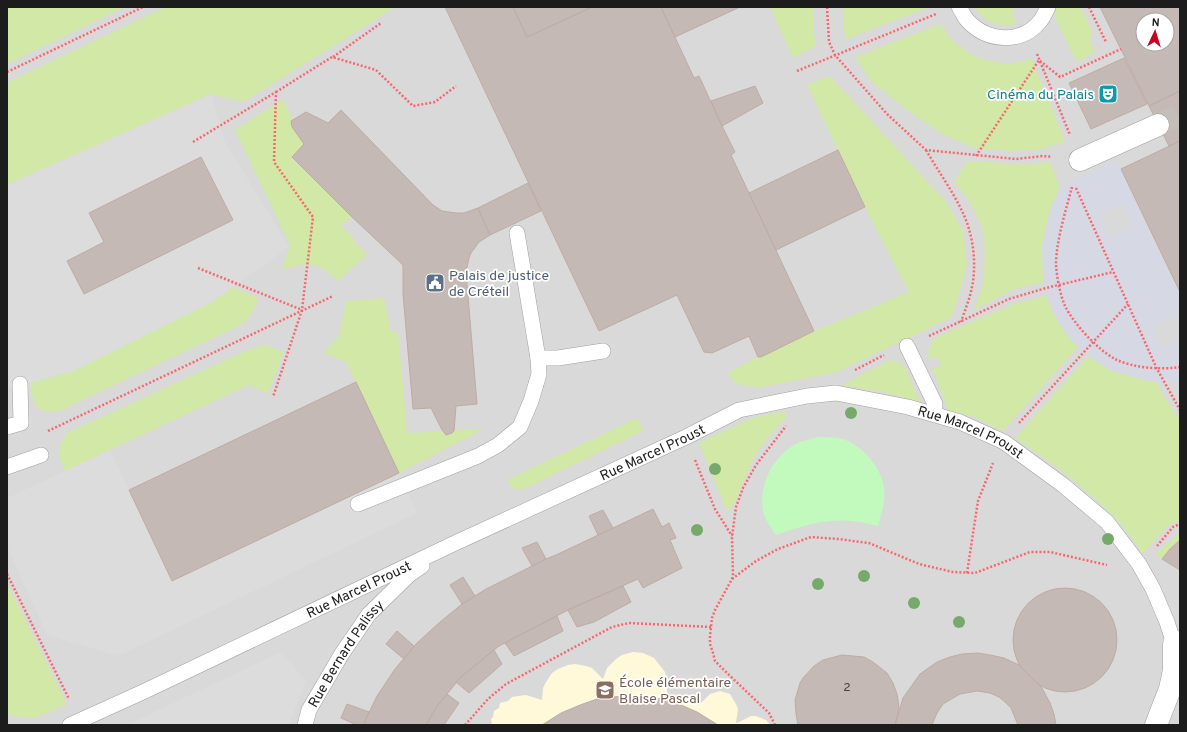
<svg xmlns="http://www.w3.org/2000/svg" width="1187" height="732" font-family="Overpass,sans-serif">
<rect width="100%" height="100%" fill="#ede7e1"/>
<path fill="#dad9d9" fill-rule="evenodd" d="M7 7H1180V725H7ZM1143 20H1167V44H1143Z"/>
<polygon fill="#fff9d9" points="633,652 643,653 654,658 665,672 667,680 667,694 699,705 710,694 720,691 730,694 737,706 738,710 736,722 737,723 751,716 756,716 766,720 770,725 490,725 492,723 491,719 493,717 494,711 499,708 500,703 508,701 512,697 518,696 526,695 542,700 543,688 546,682 552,673 558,669 568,665 575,664 586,666 592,668 603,679 607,668 616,659 622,655"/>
<g fill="#d2e8a6">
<polygon points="7,7 125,7 7,64"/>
<polygon points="166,7 396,7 243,102 211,94 7,185 7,84 10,81"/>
<polygon points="770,7 813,7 813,28 816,46 793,58"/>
<polygon points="844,7 930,7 846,39 844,29"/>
<path d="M974 7H1012L1016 25C996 26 986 23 974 7Z"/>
<polygon points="1055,7 1081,7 1093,34 1089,39 1095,52 1080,61 1074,57 1053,13"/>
<polygon points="940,24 954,42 974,56 990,61 1009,64 1032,59 1065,141 1042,149 1012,151 974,148 942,134 914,115 872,82 855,57"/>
<polygon points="830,76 947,203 963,230 967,265 960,291 952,317 835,373 756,388 737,384 727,373 758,357 761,356 814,331 909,292 865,207 807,85"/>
<path d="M283 99 304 144 292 158 352 217 341 225 367 255 338 281C332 276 325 269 317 266 306 262 293 267 282 270L290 245 235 130Z"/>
<path d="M968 161 1024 164 1050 162 1060 187C1050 210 1042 233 1043 260 1043 267 1042 274 1044 282L1014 289 974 310 984 281 985 250 982 227 968 199 954 181Z"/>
<path d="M232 287 258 298C256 310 250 316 241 325L57 412C52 411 45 412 41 410 29 403 30 377 30 365L73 371 212 302Z"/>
<path d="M1047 296C1051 313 1065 335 1078 347L1003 431 974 417 948 410 932 368 941 366 938 357 928 359 929 349 934 338 1016 303Z"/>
<polygon points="384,298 391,332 398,332 407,433 484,429 399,473 346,362 324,353 339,336 346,301"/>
<path d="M265 345 284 352 268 393 249 385 65 471C57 451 56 452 67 433L250 349Z"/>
<path d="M1088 356 1112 371 1152 382 1156 381 1163 395 1180 420V520L1166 527 1143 554C1112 505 1063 471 1015 438Z"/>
<polygon points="890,360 897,361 906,369 920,402 883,392 842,385"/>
<polygon points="785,411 787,416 767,439 753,459 734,505 727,511 699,443 739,424 755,417"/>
<polygon points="637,418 643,431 522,490 513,488 507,480"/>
<polygon points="1180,533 1180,540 1170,549 1162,559 1155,554"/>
<polygon points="7,583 67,704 35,718 13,716 7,713"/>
</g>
<path fill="#c2f9bd" d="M818 437C826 437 835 437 843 439 863 446 882 468 884 489 886 501 881 515 878 526 838 515 814 522 776 535 771 528 765 520 763 511 758 483 775 453 800 442 805 440 812 439 818 437Z"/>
<g fill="#dcdcdc" fill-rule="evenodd">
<path d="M211 94 224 140 289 247 212 302 73 371 7 389V185ZM200 157 232 220 84 294 67 261 104 242 90 213Z"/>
<polygon points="110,450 172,581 399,473 417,513 118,656 47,635 7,546 7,498"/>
<polygon points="281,652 306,681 289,725 127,725"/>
</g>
<path fill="#d6d8e3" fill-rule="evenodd" d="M1116 160 1180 292V327L1175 316 1152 326 1162 348 1180 340V382H1152L1112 371 1088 356 1073 342 1055 316 1048 299 1043 276 1042 247 1047 223 1051 208 1060 187ZM1123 205 1132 227 1109 237 1100 215Z"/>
<g fill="#c5b9b5" stroke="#bfaba4" fill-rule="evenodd">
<polygon points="445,7 513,7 527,37 592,7 661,7 694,78 699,76 722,126 735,152 731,155 814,331 761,357 758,357 749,336 712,353 704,352 677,295 599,331"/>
<polygon points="513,7 592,7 527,37"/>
<polygon points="661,7 740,7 675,37"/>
<path d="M1100 7H1180V91L1149 106ZM1143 20H1167V44H1143Z"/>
<polygon points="1124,58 1147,104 1091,129 1069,83"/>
<polygon points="755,86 763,103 722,126 711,101"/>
<polygon points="1180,91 1180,141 1169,146 1149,106"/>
<polygon points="341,110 433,205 442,211 456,213 464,213 478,208 490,235 479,242 471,253 469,258 466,272 477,404 456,406 454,431 452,433 446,435 442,430 431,408 413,409 403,294 403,265 352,217 292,157 304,144 292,127 291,121 306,112 328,123"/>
<polygon points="1180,141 1180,292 1121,169"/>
<polygon points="838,150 865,207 776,250 749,193"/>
<polygon points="201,157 233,220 84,294 67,261 104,242 89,213"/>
<polygon points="528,183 541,211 490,235 478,208"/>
<polygon points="356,382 399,473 172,581 129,490"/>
<polygon points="653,509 662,527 669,523 676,538 670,540 682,568 643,588 638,579 568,610 499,646 461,677 438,705 426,725 363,725 377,696 395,669 417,643 440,622 462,604 486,589 546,559 556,555"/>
<polygon points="603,510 613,528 598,535 589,516"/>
<polygon points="1180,540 1180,570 1162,559 1170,549"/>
<polygon points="537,542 546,559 532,566 522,548"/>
<polygon points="463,577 475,596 462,604 450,585"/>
<polygon points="623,586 631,602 594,622 577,627 568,610"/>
<circle cx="1065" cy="640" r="52"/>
<polygon points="557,616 563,631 514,656 505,643"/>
<polygon points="397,631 414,646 404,659 386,644"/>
<polygon points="494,650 502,664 469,693 456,682 461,677"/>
<polygon points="978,653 995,656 1004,658 1019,665 1042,688 1050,703 1054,714 1056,725 1018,725 1011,708 1005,702 999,697 990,693 977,691 960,694 943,704 937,713 932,725 895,725 903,698 920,674 937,662 950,657 962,654"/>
<polygon points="842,655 864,657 873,662 887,673 893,683 897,694 899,707 895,725 798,725 796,714 795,700 800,683 803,678 814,666 823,660"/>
<polygon points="447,694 459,703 444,725 426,725 438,705"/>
<polygon points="628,696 656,698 674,702 697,712 718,725 542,725 561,713 580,705 597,699 612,697"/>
<polygon points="347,704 369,712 363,725 357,725 341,718"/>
</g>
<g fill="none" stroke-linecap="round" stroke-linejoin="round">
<polyline stroke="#c3beba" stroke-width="22" stroke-dasharray="22 11" stroke-linecap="butt" points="1158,125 1180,114"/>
<g stroke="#a0a0a0" stroke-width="16">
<g id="lane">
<path d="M959 7C962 11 964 17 967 20 987 42 1022 45 1041 20 1044 16 1046 11 1048 7"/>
<polyline points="517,233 538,358"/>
<polyline points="907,346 935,404 934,414"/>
<polyline points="7,427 21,423 20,384"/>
<polyline points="7,467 41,455"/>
<polyline points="358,504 478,456 498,445 520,427 531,401 539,374 538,358 558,358 603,351"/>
<path id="s1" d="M70 725 145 691 453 544 686 437 739 410 807 396 836 393 908 407 960 422 1004 442 1063 485 1107 522 1139 564 1153 589 1167 622 1174 644"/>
<path id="s2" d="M305 725 309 710 341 655 369 614 410 574 422 566"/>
</g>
</g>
<g stroke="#a0a0a0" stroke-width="23">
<g id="street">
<polyline points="1080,160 1158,125"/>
<polyline points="1156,725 1170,689 1174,670 1174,644 1180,642"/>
</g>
</g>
<g stroke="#f9666f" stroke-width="2.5" stroke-dasharray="2 2" stroke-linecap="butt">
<polyline points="827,7 829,42 835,55 887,114 926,150 1016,159 1043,156 1052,157"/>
<polyline points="1089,7 1106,42"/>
<polyline points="1037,54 1070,135"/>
<polyline points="333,57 381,23"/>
<polyline points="797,71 936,14"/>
<polyline points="7,72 143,7"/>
<polyline points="276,92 332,57 376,70 413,106 435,102 456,86"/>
<polyline points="193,142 276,92 274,162 313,217 302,310 273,397"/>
<path d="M926 150C938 171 952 190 962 211 973 233 977 263 972 287 970 298 965 310 961 322"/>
<polyline points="976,156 1039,60 1060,77 1121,49"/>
<path d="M1072 187C1066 210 1056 241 1056 265 1057 278 1060 294 1065 306 1074 324 1097 349 1115 359 1133 368 1160 370 1180 367"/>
<polyline points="1076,188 1157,369 1180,410"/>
<polyline points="198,268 302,310"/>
<polyline points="929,336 1009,299 1046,288 1113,272"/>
<polyline points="855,370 884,355"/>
<polyline points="1019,423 1128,304"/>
<polyline points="48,431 333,296"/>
<polyline points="695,460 715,509 732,536"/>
<polyline points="1157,546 1173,527 1180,524"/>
<polyline points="967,573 978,501 993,463"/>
<polyline points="7,574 69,699"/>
<polyline points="732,579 756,561 778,549 811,537 838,539 869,543 919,564 953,572 975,573 1030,552 1050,552 1107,565"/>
<polyline points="465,725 488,699 506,684 612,627 629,623 711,627"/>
<polyline points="775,725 769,713 726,672 715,661 713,653 710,644 710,636 712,618 715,610 732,579 733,574 732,537 736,507 743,488 756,465 786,426"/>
</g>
<use href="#lane" stroke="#fff" stroke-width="15"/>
<use href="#street" stroke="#fff" stroke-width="22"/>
</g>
<g fill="#76aa6b">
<circle cx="851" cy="413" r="6"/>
<circle cx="715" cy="469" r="6"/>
<circle cx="697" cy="530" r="6"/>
<circle cx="1108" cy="539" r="6"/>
<circle cx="864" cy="576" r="6"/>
<circle cx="818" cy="584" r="6"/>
<circle cx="914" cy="603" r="6"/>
<circle cx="959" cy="622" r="6"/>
</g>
<defs>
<g id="theatre-square" transform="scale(1)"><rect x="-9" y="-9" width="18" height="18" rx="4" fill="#0f9aa8" stroke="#fff"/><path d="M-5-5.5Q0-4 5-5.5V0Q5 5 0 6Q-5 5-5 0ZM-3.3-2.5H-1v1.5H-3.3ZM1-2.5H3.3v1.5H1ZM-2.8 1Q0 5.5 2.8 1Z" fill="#fff"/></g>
<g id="civic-square" transform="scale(1)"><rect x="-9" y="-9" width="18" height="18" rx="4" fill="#5c6f8a" stroke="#fff"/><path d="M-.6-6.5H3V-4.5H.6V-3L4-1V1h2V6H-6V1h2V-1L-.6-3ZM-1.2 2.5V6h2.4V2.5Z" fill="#fff"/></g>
<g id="school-square" transform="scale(1)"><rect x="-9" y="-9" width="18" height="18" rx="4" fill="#8d6e63" stroke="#fff"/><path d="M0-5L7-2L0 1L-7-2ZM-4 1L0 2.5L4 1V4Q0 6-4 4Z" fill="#fff"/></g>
</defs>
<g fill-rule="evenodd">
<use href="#theatre-square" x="1108" y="94"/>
<use href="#civic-square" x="435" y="283"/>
<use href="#school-square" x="605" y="690"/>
</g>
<g text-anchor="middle" stroke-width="3.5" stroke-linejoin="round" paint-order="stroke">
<g font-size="12" fill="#464342">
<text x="847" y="691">2</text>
</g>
<g font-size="14" fill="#0d838f" stroke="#fff" text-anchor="end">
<text x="1094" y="99">Cinéma du Palais</text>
</g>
<g font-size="14" fill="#4e5e75" stroke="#fff" text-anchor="start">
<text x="449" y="280">Palais de justice<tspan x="449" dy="16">de Créteil</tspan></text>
</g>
<g font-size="14" fill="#1c1c1c" stroke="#fff">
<text dy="5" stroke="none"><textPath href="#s1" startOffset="979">Rue Marcel Proust</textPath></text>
<text dy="5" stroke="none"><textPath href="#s1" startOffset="643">Rue Marcel Proust</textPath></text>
<text dy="5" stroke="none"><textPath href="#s1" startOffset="319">Rue Marcel Proust</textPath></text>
<text dy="5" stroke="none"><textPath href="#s2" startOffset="83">Rue Bernard Palissy</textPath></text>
</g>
<g font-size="14" fill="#785e54" stroke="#fff" text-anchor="start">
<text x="619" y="687">École élémentaire<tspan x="619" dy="16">Blaise Pascal</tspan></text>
</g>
</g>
<rect width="1187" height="732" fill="none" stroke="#1c1c1c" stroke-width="16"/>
<g transform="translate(1155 32) rotate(4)"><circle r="19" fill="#ffffff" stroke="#a4a4a4"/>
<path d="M0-3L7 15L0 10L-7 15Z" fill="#c80021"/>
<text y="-6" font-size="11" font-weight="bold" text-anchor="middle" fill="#1c1c1c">N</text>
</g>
</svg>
